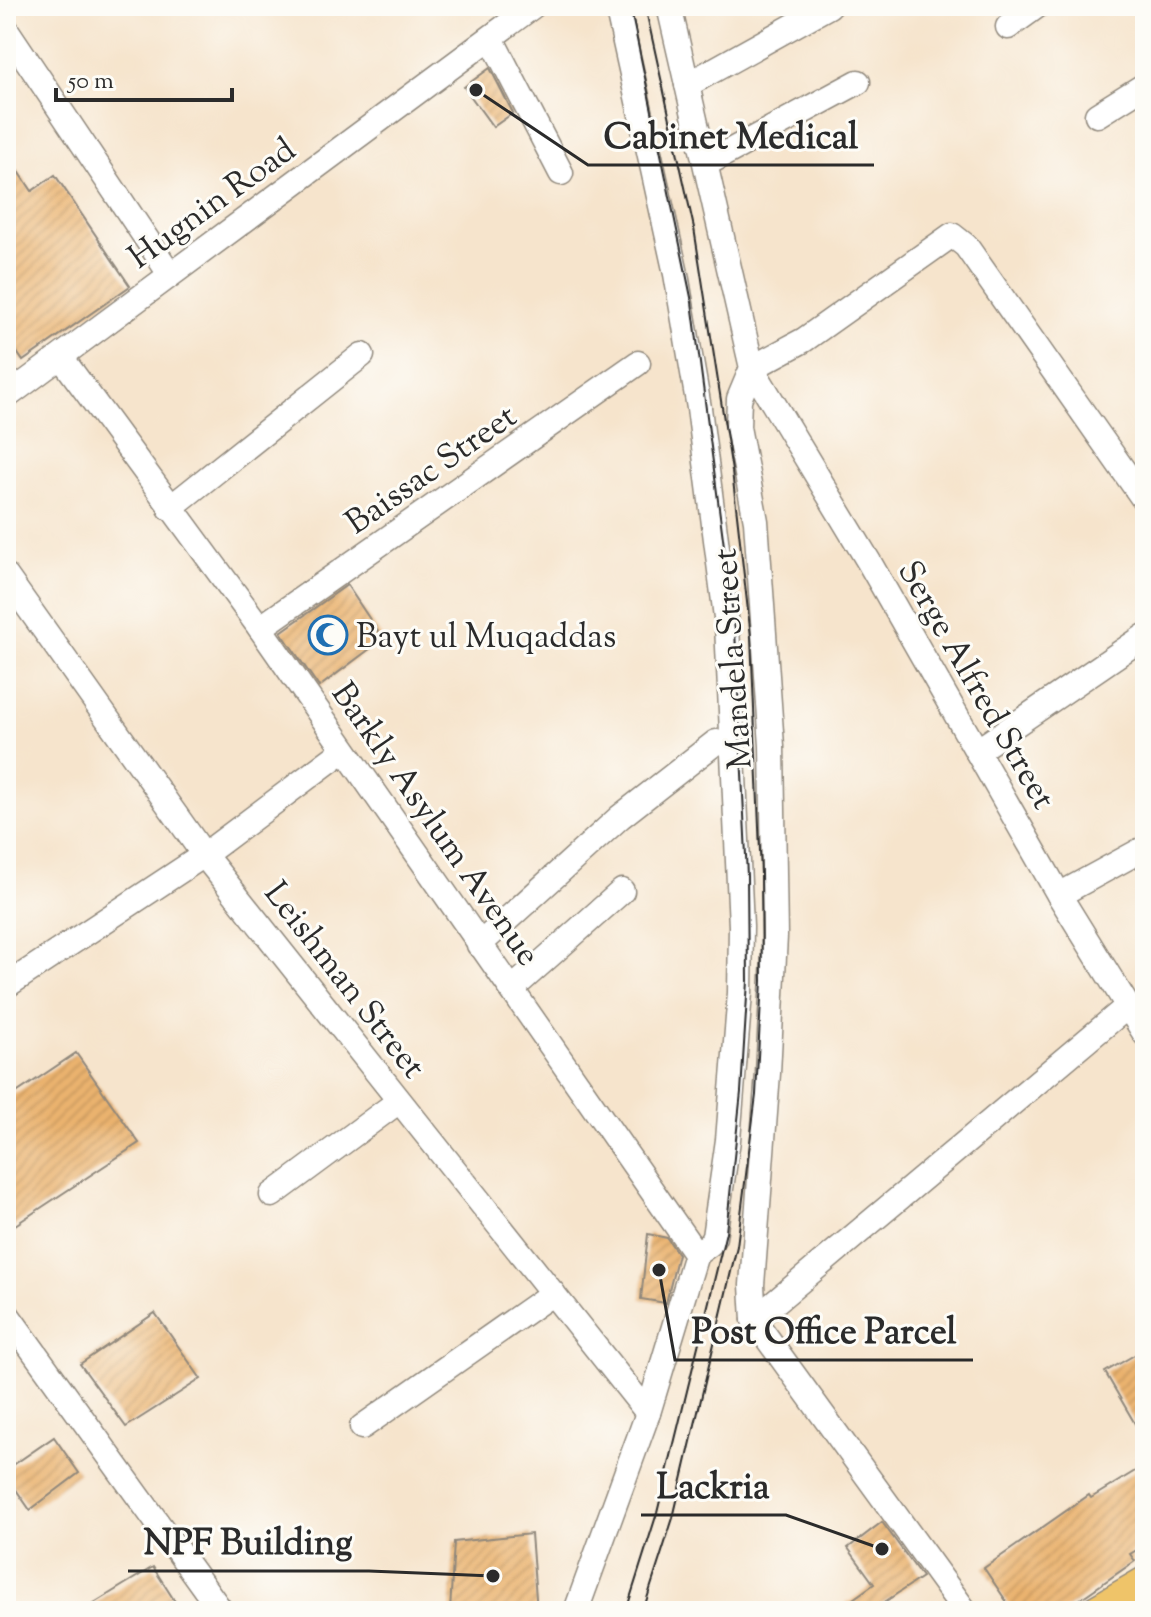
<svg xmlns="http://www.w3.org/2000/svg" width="1151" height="1617" font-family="'Sorts Mill Goudy',serif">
<defs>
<pattern id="building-hatch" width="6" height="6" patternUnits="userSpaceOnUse" patternTransform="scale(2)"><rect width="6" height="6" fill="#eab26e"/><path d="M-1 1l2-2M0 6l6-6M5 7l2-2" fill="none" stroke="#c9995f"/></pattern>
</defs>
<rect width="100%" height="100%" fill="#fdfcf7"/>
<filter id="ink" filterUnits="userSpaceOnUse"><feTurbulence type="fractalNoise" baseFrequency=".0125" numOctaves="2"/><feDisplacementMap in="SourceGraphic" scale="16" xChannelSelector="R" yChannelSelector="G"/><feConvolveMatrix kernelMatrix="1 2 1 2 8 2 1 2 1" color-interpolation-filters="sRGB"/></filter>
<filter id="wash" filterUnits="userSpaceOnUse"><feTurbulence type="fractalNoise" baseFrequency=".006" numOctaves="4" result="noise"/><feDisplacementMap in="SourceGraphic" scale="32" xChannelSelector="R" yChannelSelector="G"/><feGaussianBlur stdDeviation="1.8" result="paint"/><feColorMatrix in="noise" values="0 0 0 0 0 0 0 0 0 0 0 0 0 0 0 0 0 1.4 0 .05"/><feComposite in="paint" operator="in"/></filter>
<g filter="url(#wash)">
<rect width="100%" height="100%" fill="#f6e4cc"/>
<g id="blocks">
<g fill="url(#building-hatch)">
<polygon points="490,68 513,113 493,127 464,87"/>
<polygon points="18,170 32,191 55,175 130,286 23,361 6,336 6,178"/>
<polygon points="347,585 383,639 319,687 281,632"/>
<polygon points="76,1053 139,1143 6,1231 6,1100"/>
<polygon points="648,1234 667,1238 678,1254 666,1303 641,1299"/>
<polygon points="155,1313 201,1379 126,1427 80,1364"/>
<polygon points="1145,1349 1145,1441 1105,1372"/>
<polygon points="54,1437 79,1473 30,1510 6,1475 6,1470"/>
<polygon points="1145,1465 1145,1545 1130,1554 1135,1561 1063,1611 1013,1611 984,1568 1089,1495 1091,1498"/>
<polygon points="882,1522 922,1577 871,1611 836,1611 874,1584 848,1548"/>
<polygon points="531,1534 537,1611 450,1611 454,1542"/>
<polygon points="153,1567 181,1611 81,1611"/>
</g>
</g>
</g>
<g filter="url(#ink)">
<use href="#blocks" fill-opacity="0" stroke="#90887c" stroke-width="2"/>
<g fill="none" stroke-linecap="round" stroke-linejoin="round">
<g stroke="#90887c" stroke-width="27">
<g id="minor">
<polyline points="617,6 676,274 699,408 727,625 741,926 740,993 728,1140 714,1237 710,1244 696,1254"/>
<polyline points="669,6 752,368 739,399 738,427 756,521 772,746 775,936 768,1073 752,1285 754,1320 965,1611"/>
<polyline points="1008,27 1037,6"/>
<polyline points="6,29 170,274"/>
<polyline points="491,38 561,173"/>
<polyline points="687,85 829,6"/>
<polyline points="1097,115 1145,85"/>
<polyline points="706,164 858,82"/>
<polyline points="61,357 260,628 696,1254"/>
<polyline points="6,397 533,6"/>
<polyline points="1145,501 966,246 952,235 804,340 752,368 869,562 1059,895 1145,1034"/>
<polyline points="170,508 362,355"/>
<polyline points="6,576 204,855 648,1413"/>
<polyline points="260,628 638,363"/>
<polyline points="977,751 1145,636"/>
<polyline points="1059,895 1145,848"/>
<polyline points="479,945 620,817 716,742"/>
<polyline points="6,986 204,855 344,750"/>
<polyline points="512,989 622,891"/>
<polyline points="272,1195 399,1101"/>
<polyline points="6,1313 221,1611"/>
<polyline points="754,1320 1128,1006"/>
<polyline points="362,1427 553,1293"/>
<polyline points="576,1611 648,1413 696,1254"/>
</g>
</g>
<g stroke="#90887c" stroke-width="35">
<polyline id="major" points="1097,1611 1145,1583"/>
</g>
<use href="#minor" stroke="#fff" stroke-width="24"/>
<use href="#major" stroke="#efc469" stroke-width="32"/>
<g stroke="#2b2b2b" stroke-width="2">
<polyline points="626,1611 657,1513 726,1232 741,1092 748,981 747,876 735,630 692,302 630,6"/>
<polyline points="643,1611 673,1518 737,1246 756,1095 762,981 761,875 751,637 732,471 694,228 645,6"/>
</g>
</g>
</g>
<defs>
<g id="mosque-ring" transform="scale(2)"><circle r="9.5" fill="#fdfcf7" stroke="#1f6fb2" stroke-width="1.5"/><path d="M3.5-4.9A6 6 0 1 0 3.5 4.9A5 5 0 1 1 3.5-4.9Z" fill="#1f6fb2"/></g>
</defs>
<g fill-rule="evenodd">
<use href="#mosque-ring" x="328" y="635"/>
</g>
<g text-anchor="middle" stroke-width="6" stroke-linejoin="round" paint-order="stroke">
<g font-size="34" fill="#2b2b2b" stroke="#fdfcf7">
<text transform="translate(211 202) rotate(-36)" y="12">Hugnin Road</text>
<text transform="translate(430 468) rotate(-35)" y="12">Baissac Street</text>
<text transform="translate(731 659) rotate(-94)" y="12">Mandela Street</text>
<text transform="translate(978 684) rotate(60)" y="12">Serge Alfred Street</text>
<text transform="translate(437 823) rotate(55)" y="12">Barkly Asylum Avenue</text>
<text transform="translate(346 979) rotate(52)" y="12">Leishman Street</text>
</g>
<g font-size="34" fill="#2b2b2b" stroke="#fdfcf7" text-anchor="start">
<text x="356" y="647">Bayt ul Muqaddas</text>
</g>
</g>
<path fill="none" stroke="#2b2b2b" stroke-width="3" d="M476 90L588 165H874M659 1270L675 1360H973M882 1549L786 1515H641M493 1576L369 1571H128"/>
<g fill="#2b2b2b" stroke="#fdfcf7" stroke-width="3">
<circle cx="476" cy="90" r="8"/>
<circle cx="659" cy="1270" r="8"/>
<circle cx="882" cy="1549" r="8"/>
<circle cx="493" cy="1576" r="8"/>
</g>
<g font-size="36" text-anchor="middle" font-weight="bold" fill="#2b2b2b" stroke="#fdfcf7" stroke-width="6" stroke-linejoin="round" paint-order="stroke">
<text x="731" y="148">Cabinet Medical</text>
<text x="824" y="1343">Post Office Parcel</text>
<text x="713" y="1498">Lackria</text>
<text x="248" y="1554">NPF Building</text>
</g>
<rect width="1151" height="1617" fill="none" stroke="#fdfcf7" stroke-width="32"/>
<path d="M56 88v12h176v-12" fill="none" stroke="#2b2b2b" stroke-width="4"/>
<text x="68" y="88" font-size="24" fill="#2b2b2b" stroke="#fdfcf7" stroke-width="6" paint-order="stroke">50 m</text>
</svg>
